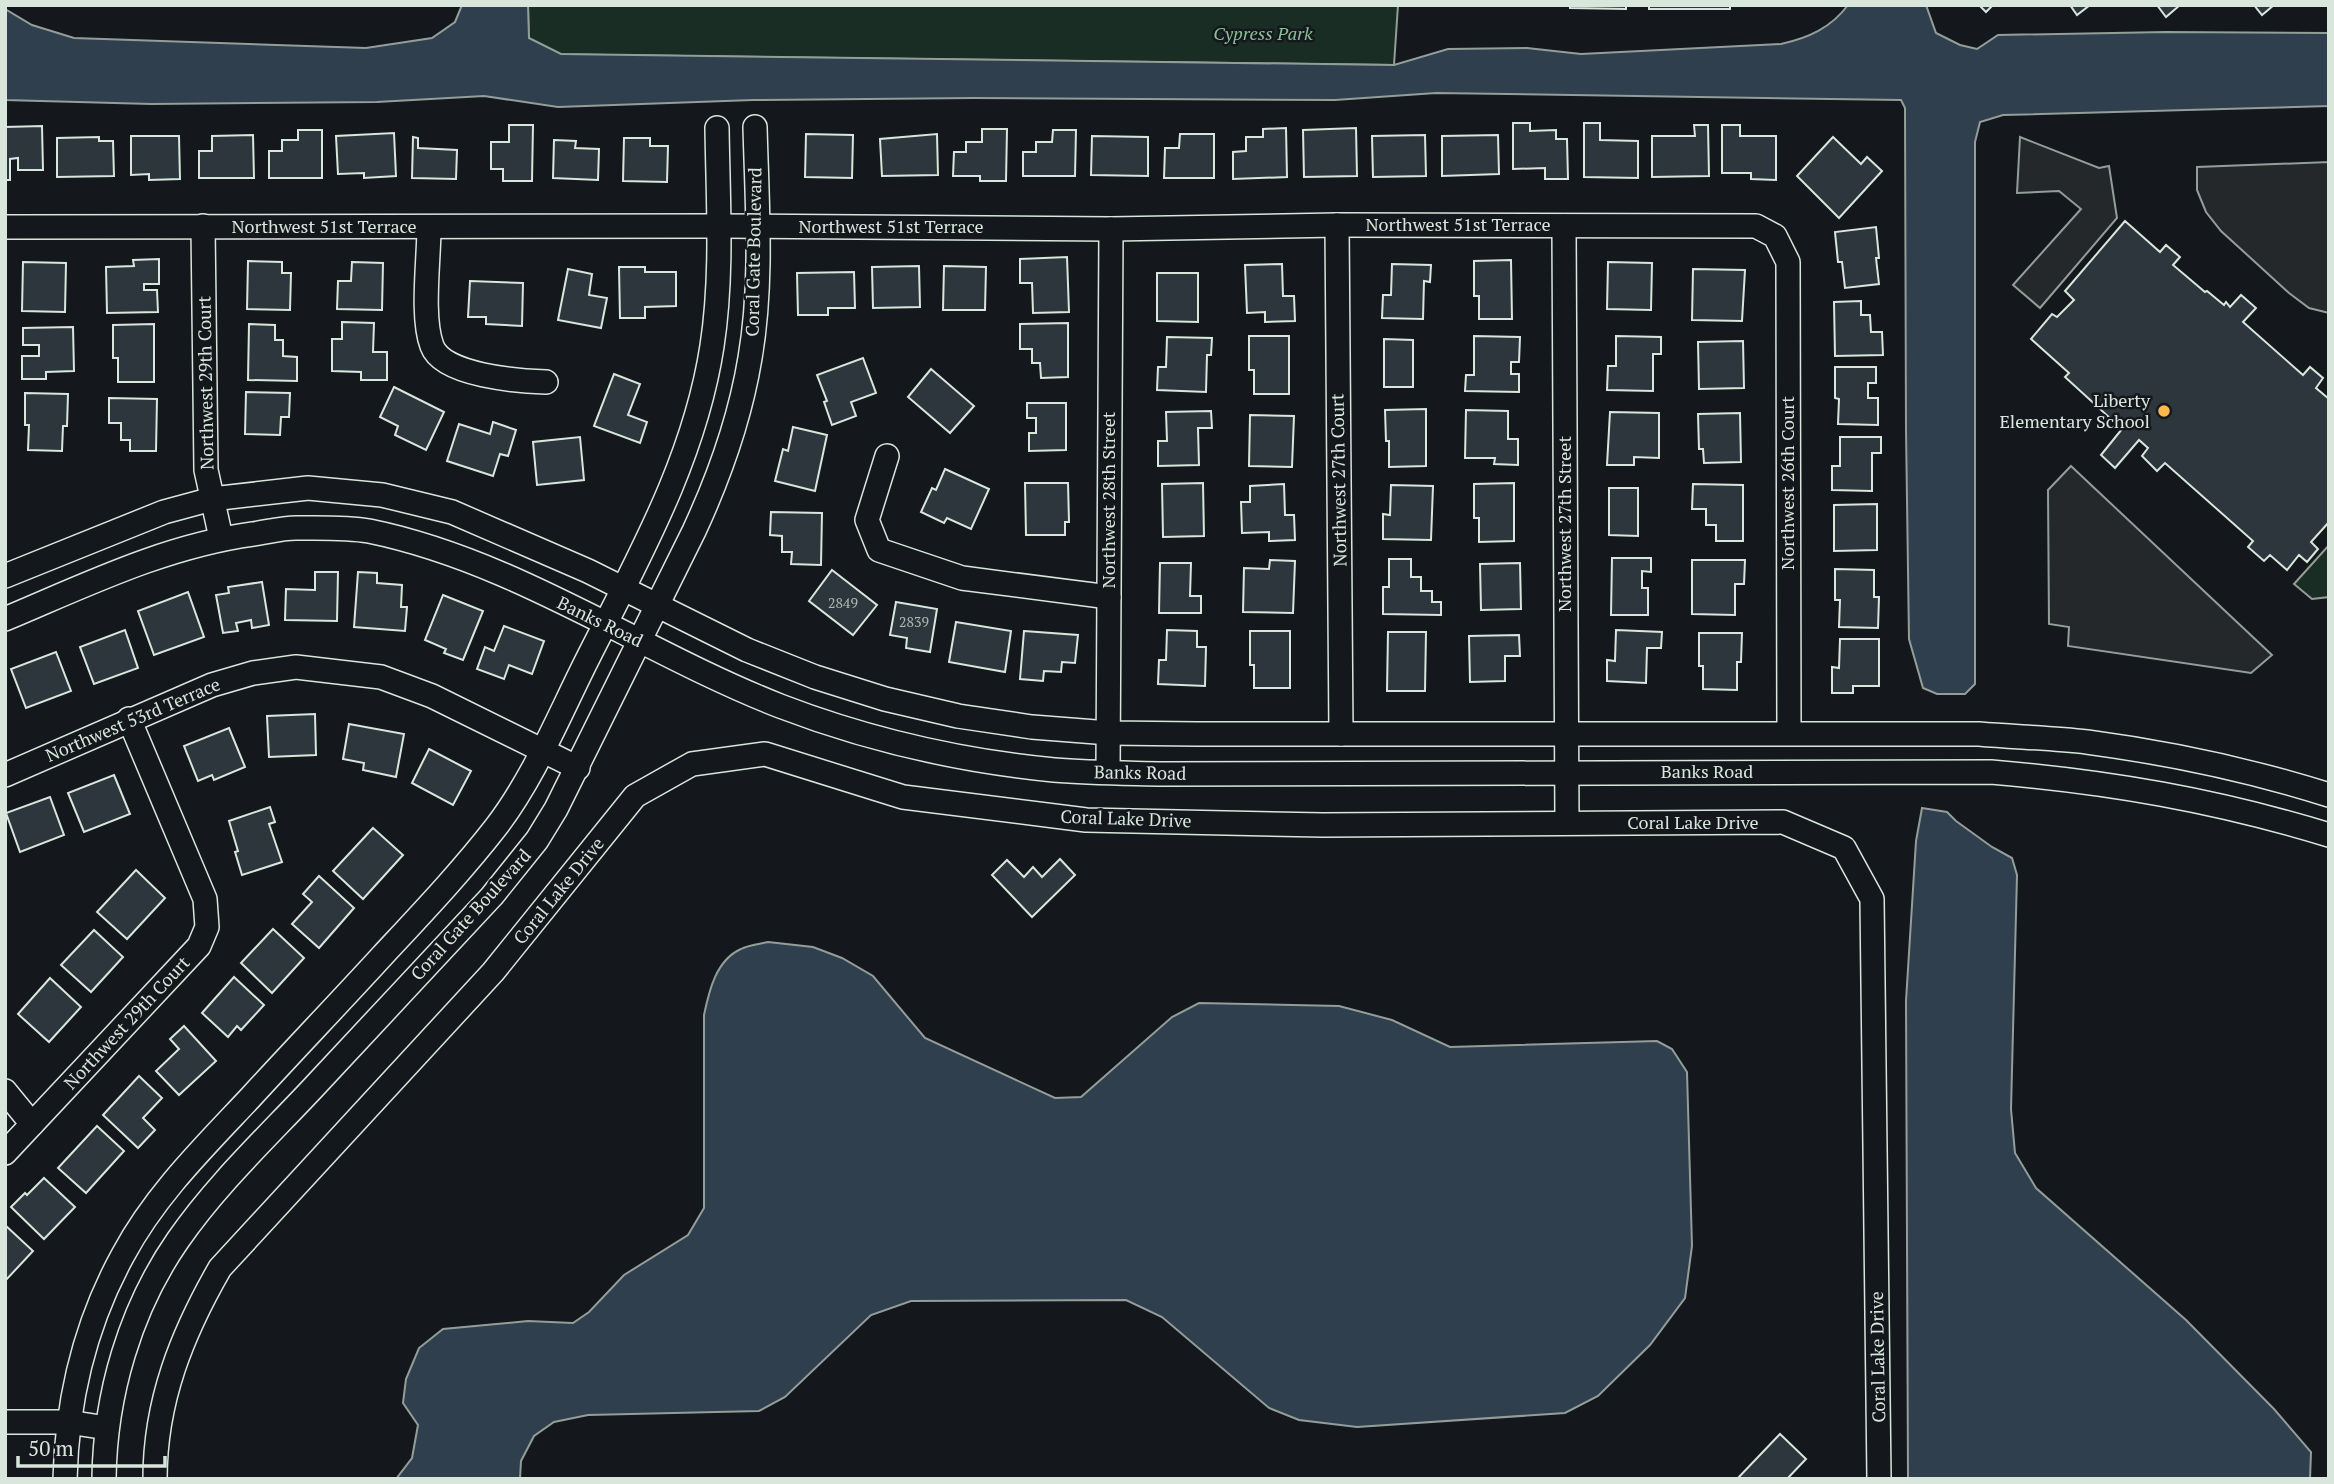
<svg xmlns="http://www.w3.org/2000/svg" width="2334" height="1484" font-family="'PT Serif',serif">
<rect width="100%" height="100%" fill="#14181c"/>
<g fill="#1a2d24" stroke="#939e99" stroke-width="2">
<polygon points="528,5 1398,5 1394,65 529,54"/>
<polygon points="2329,545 2329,597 2312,599 2294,584"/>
</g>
<g fill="#24282b" stroke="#939e99" stroke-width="2">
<polygon points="2020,137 2099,168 2109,166 2117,218 2040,308 2013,285 2081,209 2059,191 2017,193"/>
<polygon points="2329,162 2329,313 2309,308 2289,293 2221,231 2206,212 2197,190 2197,167"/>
<polygon points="2071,466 2089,483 2272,655 2251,673 2068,646 2069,627 2049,624 2048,490"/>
</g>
<g fill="#2f3f4d" stroke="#939e99" stroke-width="2">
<path d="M462 5H528L529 38 561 54 1394 65 1448 49 1527 48 1581 54 1781 44C1808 38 1831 28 1848 5H1926L1936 33 1960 45 1977 49 1998 35 2166 32 2329 33V106L2003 115 1980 122 1975 142V684L1965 694H1937L1923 688 1909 639 1906 430 1905 108 1901 100 1436 93 1335 100 973 98 753 100 558 107 484 96 377 102 151 104 5 100V9L32 25 74 38 366 48 432 38 455 22Z"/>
<polygon points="1922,808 1947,812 1956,821 1992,847 2012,858 2017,875 2011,1109 2015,1153 2036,1188 2186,1320 2274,1409 2311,1452 2310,1479 1908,1479 1906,1001 1916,841"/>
<path d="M768 942 813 947 842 958 873 976 925 1038 1055 1098 1081 1097 1172 1017 1199 1003 1339 1006 1392 1020 1450 1047 1657 1041 1672 1049 1687 1072 1692 1246 1685 1298 1650 1345 1598 1396 1565 1413 1357 1427 1299 1420 1269 1408 1162 1317 1126 1300 911 1301 871 1315 785 1397 759 1411 588 1415 554 1422 534 1436 521 1461 520 1479H396L412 1458 418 1425 403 1403 406 1379 419 1348 443 1329 528 1321 573 1323 589 1312 624 1275 688 1235 704 1208V1015C709 991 716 960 741 949 748 945 760 944 768 942Z"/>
</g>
<g fill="#2c363c" stroke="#d8e6dc" stroke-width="2">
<polygon points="1570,5 1626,5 1626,9 1570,8"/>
<rect x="1649" y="5" width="81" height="4"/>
<polygon points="1979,5 1993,5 1986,12"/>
<polygon points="2070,5 2090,5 2077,15"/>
<polygon points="2157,5 2180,5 2166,17"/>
<polygon points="2254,5 2274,5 2262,15"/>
<polygon points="1513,123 1530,123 1530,131 1556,130 1556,139 1567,139 1568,179 1545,179 1545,168 1513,169"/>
<polygon points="1584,123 1600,123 1600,140 1638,141 1638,178 1584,177"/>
<polygon points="509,125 533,125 532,181 503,181 503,169 491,169 491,142 509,142"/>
<polygon points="1694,125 1708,125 1709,176 1652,177 1652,136 1695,136"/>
<polygon points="1722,125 1740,125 1740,136 1776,136 1776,180 1751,179 1751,173 1722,173"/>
<polygon points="42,126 43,170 18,170 18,158 10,159 10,180 5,180 5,127"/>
<polygon points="1286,128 1287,177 1233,179 1233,152 1246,151 1246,137 1263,137 1263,129"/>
<polygon points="1356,128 1357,176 1304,177 1303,130"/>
<polygon points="982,129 1007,129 1006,181 980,181 980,176 953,176 954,152 966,152 966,142 982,142"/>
<polygon points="298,130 322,130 322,178 269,178 269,151 282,151 282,140 298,140"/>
<polygon points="1053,130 1076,130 1075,176 1023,176 1023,152 1036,152 1036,142 1052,142"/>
<polygon points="394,133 396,176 364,178 364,173 338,174 336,136"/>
<polygon points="806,134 853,135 852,178 805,177"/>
<polygon points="937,134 938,175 882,176 880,139"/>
<polygon points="1180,134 1214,134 1214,178 1164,178 1165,148 1179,148"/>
<polygon points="253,135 254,178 199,178 199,151 212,151 212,136"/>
<polygon points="1425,135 1426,176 1373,177 1372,136"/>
<polygon points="1498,135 1499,174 1442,176 1442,136"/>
<polygon points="131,136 179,136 180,179 149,180 149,174 131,175"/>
<polygon points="1092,136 1148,137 1148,176 1091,175"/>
<polygon points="99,137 99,141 113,141 114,176 57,177 57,138"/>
<polygon points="413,137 418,138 418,148 457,150 456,179 412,178"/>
<polygon points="1833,137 1861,164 1867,157 1882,171 1839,218 1797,176"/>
<polygon points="624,138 650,138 650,146 668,146 667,182 623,181"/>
<polygon points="554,140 576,141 575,148 599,149 598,180 553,178"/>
<polygon points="2125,221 2160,252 2166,245 2180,257 2173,265 2205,292 2207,291 2224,305 2226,302 2230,307 2241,295 2256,308 2243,322 2303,375 2310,367 2323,378 2316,388 2329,399 2329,522 2311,542 2318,549 2307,562 2299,555 2287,570 2270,555 2264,561 2248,547 2253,541 2165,463 2157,471 2142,456 2148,448 2139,440 2115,468 2101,455 2122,429 2065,377 2069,373 2031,339 2052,314 2057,317 2074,300 2065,291"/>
<polygon points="1876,227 1879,258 1876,258 1879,284 1845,288 1842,262 1838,262 1835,232"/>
<polygon points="1067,257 1069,312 1033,313 1032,283 1020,283 1020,259"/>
<polygon points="159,259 159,284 144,284 144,290 157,290 158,312 107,313 106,267 134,266 133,260"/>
<polygon points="1511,260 1512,319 1479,319 1479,296 1474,296 1474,261"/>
<polygon points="248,261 282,262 282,273 291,273 290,310 247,309"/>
<polygon points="23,262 66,263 65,312 22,311"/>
<polygon points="352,262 383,263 382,310 337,309 338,281 351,281"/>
<polygon points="1608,262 1652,263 1651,310 1607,309"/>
<polygon points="1282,264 1283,296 1294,296 1295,321 1265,322 1265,312 1247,313 1245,265"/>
<polygon points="1392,264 1431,265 1430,282 1424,281 1423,319 1382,318 1383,295 1391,295"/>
<polygon points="919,266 920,307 873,308 872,267"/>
<polygon points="944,266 986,267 985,310 943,310"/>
<polygon points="619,267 645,267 645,272 676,272 676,306 645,307 645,318 620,318"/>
<polygon points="568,269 592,274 589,295 607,298 601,328 558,320"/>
<polygon points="1693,269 1745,270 1742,321 1692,320"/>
<polygon points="854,272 855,308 828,308 828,315 798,315 797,273"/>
<polygon points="1157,273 1198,273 1198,322 1157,321"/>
<polygon points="470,281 523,283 522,326 486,324 486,317 468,317"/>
<polygon points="1861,301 1861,315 1870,315 1871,332 1882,332 1883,355 1835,356 1834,302"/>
<polygon points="342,322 374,323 373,352 387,352 387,380 361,380 361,372 332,371 332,339 342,339"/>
<polygon points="1068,323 1068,377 1041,378 1040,363 1032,363 1032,349 1020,349 1020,324"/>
<polygon points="154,324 154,382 118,382 118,358 113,358 113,325"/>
<polygon points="249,324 275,325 275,340 283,340 283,356 297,357 297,381 248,380"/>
<polygon points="73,327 74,371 46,372 46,379 22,379 22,356 39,356 39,345 23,345 23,328"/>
<polygon points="1249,336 1289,336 1289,394 1254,394 1254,370 1249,370"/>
<polygon points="1474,336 1520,337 1519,362 1511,362 1511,374 1519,374 1519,392 1465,391 1466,375 1474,375"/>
<polygon points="1616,336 1661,337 1661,354 1653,354 1653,391 1607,390 1608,366 1616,366"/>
<polygon points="1167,337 1212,338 1211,355 1207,355 1206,392 1157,390 1158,367 1166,367"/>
<polygon points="1384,339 1413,340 1413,387 1384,387"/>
<polygon points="1743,341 1744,388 1699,389 1698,342"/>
<polygon points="863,358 876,393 851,402 856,416 832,425 824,402 827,401 817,375"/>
<polygon points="1835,367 1876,367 1876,383 1868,383 1868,398 1878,398 1878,425 1838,424 1839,399 1835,398"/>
<polygon points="931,369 974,406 950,433 908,397"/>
<polygon points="614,374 640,384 628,415 647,422 640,443 594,426"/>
<polygon points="394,387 444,412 426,450 395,435 398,426 380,417"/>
<polygon points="246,392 290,393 289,417 281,417 280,435 245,434"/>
<polygon points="25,393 68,394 67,426 63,426 62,451 28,450 29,425 25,425"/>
<polygon points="109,398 157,399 156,451 130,451 130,440 121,440 121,423 109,423"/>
<polygon points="1027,403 1066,403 1066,450 1029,451 1029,433 1036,433 1036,418 1027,418"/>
<polygon points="1426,409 1426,466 1389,467 1389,441 1386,441 1385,410"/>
<polygon points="1466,410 1508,411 1508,439 1518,439 1518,465 1494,464 1495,458 1465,458"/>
<polygon points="1211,411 1212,428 1198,428 1199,465 1158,466 1158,441 1167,441 1166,412"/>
<polygon points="1610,412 1659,413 1659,458 1634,457 1634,465 1607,465"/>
<polygon points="1740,413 1741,462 1704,463 1703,449 1699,449 1698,414"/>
<polygon points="1250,415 1294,416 1292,467 1249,466"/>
<polygon points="493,422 516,430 508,456 500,454 493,476 447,461 459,424 490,434"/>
<polygon points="793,427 827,435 815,491 775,481 783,449 788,451"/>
<polygon points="580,437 584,480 537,485 533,442"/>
<polygon points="1840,437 1881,437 1881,453 1872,453 1872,491 1832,490 1832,466 1840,466"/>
<polygon points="945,469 989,489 971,529 947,518 944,523 921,512 932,488 936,490"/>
<polygon points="1025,483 1068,483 1069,522 1065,522 1065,535 1026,535"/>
<polygon points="1203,483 1204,536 1163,537 1162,484"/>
<polygon points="1514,483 1514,541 1479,542 1479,518 1474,518 1474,484"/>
<polygon points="1284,484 1285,515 1294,515 1295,540 1269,541 1269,532 1242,533 1241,502 1250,502 1250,486"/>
<polygon points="1693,484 1743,485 1743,541 1716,541 1716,525 1706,525 1706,509 1692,509"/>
<polygon points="1391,485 1433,486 1431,540 1383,539 1383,514 1390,515"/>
<polygon points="1609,488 1638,488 1638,536 1609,535"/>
<polygon points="1877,504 1877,550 1834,551 1834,505"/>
<polygon points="771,512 822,513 821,565 791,564 792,552 782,552 782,536 770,535"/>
<polygon points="1612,558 1651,558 1651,572 1642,571 1642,588 1648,588 1648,615 1611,615"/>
<polygon points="1389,559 1411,559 1411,577 1421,577 1421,591 1432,591 1432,602 1441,602 1441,615 1383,614 1383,587 1389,587"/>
<polygon points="1270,560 1295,561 1293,613 1243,612 1244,568 1269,569"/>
<polygon points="1692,560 1745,560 1744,584 1735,584 1735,615 1692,614"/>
<polygon points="1160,563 1191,563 1190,596 1201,596 1201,613 1159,613"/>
<polygon points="1520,563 1521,609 1481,610 1480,564"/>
<polygon points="1835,569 1874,570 1874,597 1879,597 1878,628 1839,627 1840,600 1835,600"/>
<polygon points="832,570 877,605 853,635 809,601"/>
<polygon points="315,572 338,572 337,621 285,620 286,589 315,590"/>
<polygon points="358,572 377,573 377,583 402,585 401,607 407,607 405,631 354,627"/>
<polygon points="262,582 269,625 252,628 251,620 236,623 238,631 223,633 216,595 229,593 228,587"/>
<polygon points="188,592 204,637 154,655 138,611"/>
<polygon points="443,595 483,611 463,660 444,653 446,649 425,640"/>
<polygon points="896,602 937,609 930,652 906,648 907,638 890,635"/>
<polygon points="956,622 1011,631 1005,672 949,662"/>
<polygon points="504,626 544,641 532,674 509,665 504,679 477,669 485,647 494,651"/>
<polygon points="125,630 138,668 94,684 80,647"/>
<polygon points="1167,630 1197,631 1197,647 1206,647 1205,686 1158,684 1159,660 1166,660"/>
<polygon points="1616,630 1662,632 1661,648 1647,648 1646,683 1607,681 1607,660 1615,661"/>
<polygon points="1024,631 1078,635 1075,663 1062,662 1061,672 1044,671 1043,681 1020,679"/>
<polygon points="1250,631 1290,631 1290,688 1254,688 1254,665 1250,665"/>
<polygon points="1388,632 1426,632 1425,691 1387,691"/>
<polygon points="1699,633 1742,633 1741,662 1737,662 1737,690 1703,689 1703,666 1699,666"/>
<polygon points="1519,635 1520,656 1505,656 1505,681 1470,682 1469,636"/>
<polygon points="1840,639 1879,639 1879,686 1853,686 1853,693 1832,693 1832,667 1839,668"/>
<polygon points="56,652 71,691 26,708 11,669"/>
<polygon points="315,714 316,755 269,757 267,716"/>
<polygon points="349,724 404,734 396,777 363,770 364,763 343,759"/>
<polygon points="229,728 245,767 214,780 212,775 198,781 184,746"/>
<polygon points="429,749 471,771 453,805 412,783"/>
<polygon points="114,775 130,814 84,832 68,793"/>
<polygon points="50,797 64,835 20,852 6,813"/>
<polygon points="270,807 275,822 269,824 282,862 242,875 235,852 238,851 229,821"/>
<polygon points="373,828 403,855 363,899 333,871"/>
<polygon points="1060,859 1075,875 1032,917 992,875 1007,860 1024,877 1033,867 1042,877"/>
<polygon points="136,870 165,898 127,939 97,912"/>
<polygon points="319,876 354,908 319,948 292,924 312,902 303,894"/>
<polygon points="273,929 304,958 272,993 241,963"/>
<polygon points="94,930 123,957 91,992 61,965"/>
<polygon points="234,977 264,1005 241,1030 237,1026 228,1037 202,1013"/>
<polygon points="50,978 81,1007 49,1042 18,1014"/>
<polygon points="184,1026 216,1061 179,1095 156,1071 179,1049 170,1039"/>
<polygon points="139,1076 162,1098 143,1118 155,1130 138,1148 103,1115"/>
<polygon points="97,1126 124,1151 86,1193 58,1168"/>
<polygon points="44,1178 75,1207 44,1239 11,1207 25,1193 27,1195"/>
<polygon points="5,1225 33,1251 5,1281"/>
<polygon points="1780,1434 1806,1459 1787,1479 1737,1479"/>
</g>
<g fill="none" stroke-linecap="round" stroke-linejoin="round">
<g stroke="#d8e6dc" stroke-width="26">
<g id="minor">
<polyline points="1337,225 1341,734"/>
<polyline points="203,226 206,470 221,538"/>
<polyline points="1564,226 1567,823"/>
<polyline points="5,227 719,226 1111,229 1337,225 1756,226 1775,236 1788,262 1789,733"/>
<path d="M429 227C429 260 421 317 432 346 443 376 519 381 546 382"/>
<polyline points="887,456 867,520 879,550 962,578 1109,597"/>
<path d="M5 576 164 512 212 499 308 488 382 495 452 512 588 571 747 650 815 677 885 699 958 716 1032 727 1109 733 1197 734H1979C2015 737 2051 738 2087 742 2169 753 2250 770 2329 795"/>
<path d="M5 619C86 585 165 546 253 534 267 532 282 528 296 528 319 528 346 527 369 531 516 561 642 652 780 706 866 739 962 761 1054 770 1090 773 1127 773 1164 774L1991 772C2109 782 2215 800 2329 835"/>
<polyline points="1108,772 1111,229"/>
<polyline points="5,775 212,685 253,673 296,667 381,677 432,696 578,768"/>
<polyline points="5,1091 32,1124"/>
<polyline points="5,1153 199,946 207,927 205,899 129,719"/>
<polyline points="5,1422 68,1422 107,1428"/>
<path d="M65 1479C67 1400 85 1324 123 1255 155 1195 204 1147 250 1098 294 1050 339 1003 383 955 422 913 461 872 496 827 535 776 560 713 589 656 639 557 695 458 712 346 723 275 718 200 717 128"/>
<path d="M104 1479C105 1395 130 1309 178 1240 216 1185 266 1138 312 1089 372 1025 432 960 492 896L537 840 556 809 694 531C720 475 740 419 750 358 763 282 757 203 755 127"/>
<path d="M155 1479C155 1401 182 1334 220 1268L493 972 635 796 692 764 765 754 903 797 1086 820 1323 825 1783 822 1844 848 1872 899 1879 1479"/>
</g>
</g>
<use href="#minor" stroke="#14181c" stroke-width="23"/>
</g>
<circle fill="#ffb74d" stroke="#14181c" stroke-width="2.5" cx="2164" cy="411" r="7"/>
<g text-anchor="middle" stroke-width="5" stroke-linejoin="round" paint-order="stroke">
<g font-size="14" fill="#adbab4">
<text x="843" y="608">2849</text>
<text x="914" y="627">2839</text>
</g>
<g font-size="18" font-style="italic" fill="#8ac095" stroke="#14181c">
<text x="1263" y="40">Cypress Park</text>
</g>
<g font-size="18" fill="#d8e6dc" stroke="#14181c">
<text x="1458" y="231">Northwest 51st Terrace</text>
<text x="324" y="233">Northwest 51st Terrace</text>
<text x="891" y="233">Northwest 51st Terrace</text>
<text transform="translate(754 252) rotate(-89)" y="6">Coral Gate Boulevard</text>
<text transform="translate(206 383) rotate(-91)" y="6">Northwest 29th Court</text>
<text transform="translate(1339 480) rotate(-91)" y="6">Northwest 27th Court</text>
<text transform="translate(1788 483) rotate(-90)" y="6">Northwest 26th Court</text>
<text transform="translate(1109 500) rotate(-90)" y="6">Northwest 28th Street</text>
<text transform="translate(1565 524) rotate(-90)" y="6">Northwest 27th Street</text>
<text transform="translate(600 622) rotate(26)" y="6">Banks Road</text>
<text transform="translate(133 720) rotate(-23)" y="6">Northwest 53rd Terrace</text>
<text x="1707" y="778">Banks Road</text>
<text transform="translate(1140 773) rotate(1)" y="6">Banks Road</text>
<text transform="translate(1126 819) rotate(2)" y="6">Coral Lake Drive</text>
<text x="1693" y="829">Coral Lake Drive</text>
<text transform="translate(559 891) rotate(-51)" y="6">Coral Lake Drive</text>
<text transform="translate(471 915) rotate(-48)" y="6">Coral Gate Boulevard</text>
<text transform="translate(127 1023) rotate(-47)" y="6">Northwest 29th Court</text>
<text transform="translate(1878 1357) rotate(-91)" y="6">Coral Lake Drive</text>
</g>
<g font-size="18" fill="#d8e6dc" stroke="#14181c" text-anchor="end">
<text x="2150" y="407">Liberty<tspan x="2150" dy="21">Elementary School</tspan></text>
</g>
</g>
<rect width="2334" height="1484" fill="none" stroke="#d8e6dc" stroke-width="14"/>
<path d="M18 1456v10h147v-10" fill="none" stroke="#d8e6dc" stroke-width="3.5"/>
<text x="28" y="1456" font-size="21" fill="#d8e6dc" stroke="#14181c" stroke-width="5" paint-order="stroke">50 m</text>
</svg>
